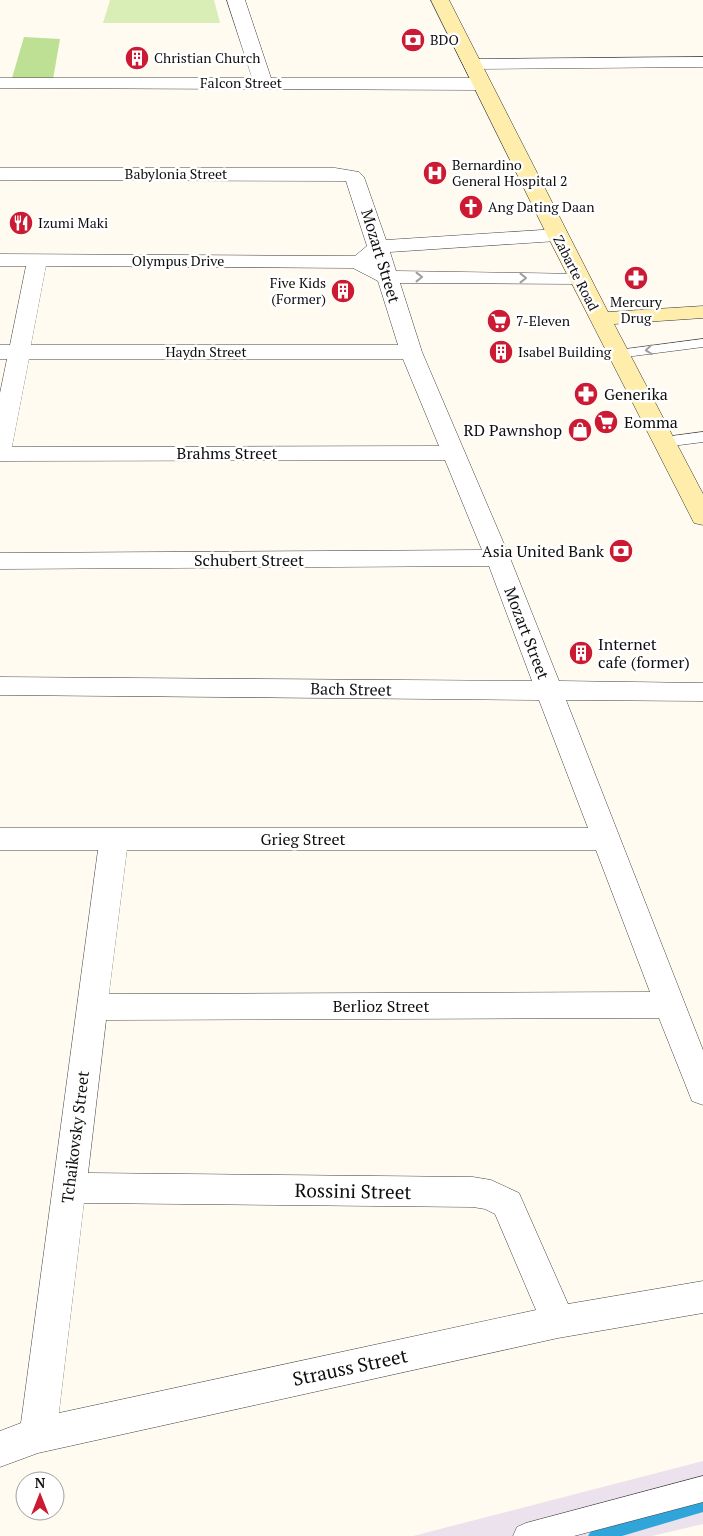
<svg xmlns="http://www.w3.org/2000/svg" width="703" height="1536" font-family="'PT Serif',serif">
<rect width="100%" height="100%" fill="#fffbf0"/>
<polygon fill="#ece2ee" points="703,1461 703,1524 652,1536 413,1536"/>
<polygon fill="#d8eeb6" points="110,0 214,0 220,23 103,23"/>
<polygon fill="#bde094" points="24,37 60,39 53,79 12,78"/>
<g fill="none" stroke-linecap="round" stroke-linejoin="round">
<polygon fill="#30a5d9" fill-rule="evenodd" points="703,1496 703,1512 622,1536 588,1536 591,1531 596,1528"/>
<g stroke="#424242" stroke-width="1">
<g id="lane">
<polygon points="703,339 703,347 618,358 611,354 618,350"/>
<polygon points="703,432 703,442 664,447 656,442 664,437"/>
<polygon points="703,1476 703,1502 574,1536 513,1536 517,1527 526,1523"/>
</g>
</g>
<g stroke="#424242" stroke-width="1">
<g id="street">
<polygon points="227,0 245,0 271,78 482,78 488,80 491,84 488,88 482,90 0,88 0,78 252,78"/>
<polygon points="703,57 703,67 472,69 466,68 463,64 466,60 472,59"/>
<path d="M0 168H335L359 172 364 177 386 240 557 229 564 231 567 235 564 239 557 241 390 252 396 271 585 274 588 278 585 282 578 284 400 283 422 352 510 558 559 681 703 683V701L566 700 703 1050V1105L692 1101 659 1018 106 1020 88 1173 473 1177 491 1180 519 1193 568 1304 703 1281V1313L558 1338 38 1453 0 1467V1431L21 1423 98 850H0V828H588L539 700 0 695V677L532 681 489 566 0 569V553L482 550 445 460 0 461V393L7 359H0V345H10L26 266H0V254L355 256 367 246 346 181 0 180ZM46 266 353 268 378 281 398 345H31ZM29 359H403L439 446 12 447ZM127 850H596L650 992 109 994ZM84 1203 473 1207 485 1209 495 1214 536 1310 59 1413Z"/>
</g>
</g>
<g stroke="#313131" stroke-width="1">
<polygon id="secondary" points="431,0 449,0 608,312 703,306 703,318 614,324 703,494 703,525 694,523 691,517 547,235"/>
</g>
<use href="#lane" fill="#fff" fill-rule="evenodd"/>
<use href="#street" fill="#fff" fill-rule="evenodd"/>
<use href="#secondary" fill="#ffeeab" fill-rule="evenodd"/>
</g>
<defs><path id="oneway-chevron" d="M-2-3.5L2.5 0L-2 3.5" fill="none" stroke-width="1.6" stroke-linecap="round" stroke-linejoin="round" transform="scale(1.25)"/></defs>
<g stroke="#9f9f9f">
<use href="#oneway-chevron" transform="translate(419 277)"/>
<use href="#oneway-chevron" transform="translate(523 278)"/>
<use href="#oneway-chevron" transform="translate(649 350) rotate(174)"/>
</g>
<defs>
<g id="bank-disc" transform="scale(1.25)"><circle r="9.5" fill="#cc1a32" stroke="#fff"/><path d="M-6-4H6V4H-6ZM0-2.3a2.3 2.3 0 1 0 0 4.6a2.3 2.3 0 1 0 0-4.6Z" fill="#fff"/></g>
<g id="building-disc" transform="scale(1.25)"><circle r="9.5" fill="#cc1a32" stroke="#fff"/><path d="M-4-6H4V6H1V3H-1V6H-4ZM-2.5-4.3h1.7v1.8h-1.7ZM.8-4.3h1.7v1.8H.8ZM-2.5-1h1.7V.8h-1.7ZM.8-1h1.7V.8H.8Z" fill="#fff"/></g>
<g id="hospital-disc" transform="scale(1.25)"><circle r="9.5" fill="#cc1a32" stroke="#fff"/><path d="M-5-5h3v3.5h4V-5h3V5h-3V1.5h-4V5h-3Z" fill="#fff"/></g>
<g id="church-disc" transform="scale(1.25)"><circle r="9.5" fill="#cc1a32" stroke="#fff"/><path d="M-1.2-6h2.4v3.5h3.3v2.4h-3.3V6h-2.4V-.1h-3.3v-2.4h3.3Z" fill="#fff"/></g>
<g id="restaurant-disc" transform="scale(1.25)"><circle r="9.5" fill="#cc1a32" stroke="#fff"/><path d="M-5-6h1v4h1v-4h1v4h1v-4h1v5L-1.5 .5V6h-2V.5L-5-1ZM5-6V6H3V1.5H1.5Q1.5-4 5-6Z" fill="#fff"/></g>
<g id="pharmacy-disc" transform="scale(1.25)"><circle r="9.5" fill="#cc1a32" stroke="#fff"/><path d="M-2-6h4v4h4v4h-4v4h-4v-4h-4v-4h4Z" fill="#fff"/></g>
<g id="supermarket-disc" transform="scale(1.25)"><circle r="9.5" fill="#cc1a32" stroke="#fff"/><path d="M-6-5.5h2.5l.6 2H6L4.5 2H-2.5L-4.4-4H-6ZM-1.5 3.2a1.3 1.3 0 1 0 .1 0ZM3 3.2a1.3 1.3 0 1 0 .1 0Z" fill="#fff"/></g>
<g id="shop-disc" transform="scale(1.25)"><circle r="9.5" fill="#cc1a32" stroke="#fff"/><path d="M-5-2.5h2.3a2.7 3.5 0 0 1 5.4 0H5L5.5 6h-11ZM-1.5-2.5h3a1.5 2.3 0 0 0-3 0Z" fill="#fff"/></g>
</defs>
<g fill-rule="evenodd">
<use href="#bank-disc" x="413" y="40"/>
<use href="#building-disc" x="137" y="58"/>
<use href="#hospital-disc" x="435" y="173"/>
<use href="#church-disc" x="471" y="207"/>
<use href="#restaurant-disc" x="21" y="223"/>
<use href="#pharmacy-disc" x="636" y="278"/>
<use href="#building-disc" x="343" y="291"/>
<use href="#supermarket-disc" x="499" y="321"/>
<use href="#building-disc" x="501" y="352"/>
<use href="#pharmacy-disc" x="586" y="394"/>
<use href="#supermarket-disc" x="606" y="422"/>
<use href="#shop-disc" x="580" y="430"/>
<use href="#bank-disc" x="621" y="551"/>
<use href="#building-disc" x="581" y="653"/>
</g>
<g text-anchor="middle" stroke-width="5" stroke-linejoin="round" paint-order="stroke">
<g font-size="14" fill="#0f0f0f" stroke="#fff" text-anchor="start">
<text x="430" y="45">BDO</text>
<text x="154" y="63">Christian Church</text>
<text x="452" y="170">Bernardino<tspan x="452" dy="16">General Hospital 2</tspan></text>
<text x="488" y="212">Ang Dating Daan</text>
<text x="38" y="228">Izumi Maki</text>
<text x="326" y="288" text-anchor="end">Five Kids<tspan x="326" dy="16">(Former)</tspan></text>
<text x="636" y="307" text-anchor="middle">Mercury<tspan x="636" dy="16">Drug</tspan></text>
<text x="516" y="326">7-Eleven</text>
<text x="518" y="357">Isabel Building</text>
</g>
<g font-size="14" fill="#0f0f0f" stroke="#fff">
<text x="241" y="88">Falcon Street</text>
<text x="176" y="179">Babylonia Street</text>
<text x="178" y="266">Olympus Drive</text>
<text transform="translate(576 273) rotate(63)" y="5">Zabarte Road</text>
<text x="206" y="357">Haydn Street</text>
</g>
<g font-size="16" fill="#0f0f0f" stroke="#fff">
<text transform="translate(381 256) rotate(73)" y="6">Mozart Street</text>
<text x="227" y="459">Brahms Street</text>
<text x="249" y="566">Schubert Street</text>
<text transform="translate(527 633) rotate(69)" y="6">Mozart Street</text>
<text transform="translate(351 689) rotate(1)" y="6">Bach Street</text>
<text x="303" y="845">Grieg Street</text>
<text x="381" y="1012">Berlioz Street</text>
<text transform="translate(75 1137) rotate(-83)" y="6">Tchaikovsky Street</text>
</g>
<g font-size="16" fill="#0f0f0f" stroke="#fff" text-anchor="start">
<text x="604" y="400">Generika</text>
<text x="624" y="428">Eomma</text>
<text x="562" y="436" text-anchor="end">RD Pawnshop</text>
<text x="604" y="557" text-anchor="end">Asia United Bank</text>
<text x="598" y="650">Internet<tspan x="598" dy="18">cafe (former)</tspan></text>
</g>
<g font-size="19" fill="#0f0f0f" stroke="#fff">
<text transform="translate(353 1191) rotate(1)" y="7">Rossini Street</text>
<text transform="translate(350 1367) rotate(-12)" y="7">Strauss Street</text>
</g>
</g>
<g transform="translate(40 1496)"><circle r="24" fill="#ffffff" stroke="#9f9f9f"/>
<path d="M0-4L9 19L0 12L-9 19Z" fill="#cc1a32"/>
<text y="-8" font-size="14" font-weight="bold" text-anchor="middle" fill="#0f0f0f">N</text>
</g>
</svg>
